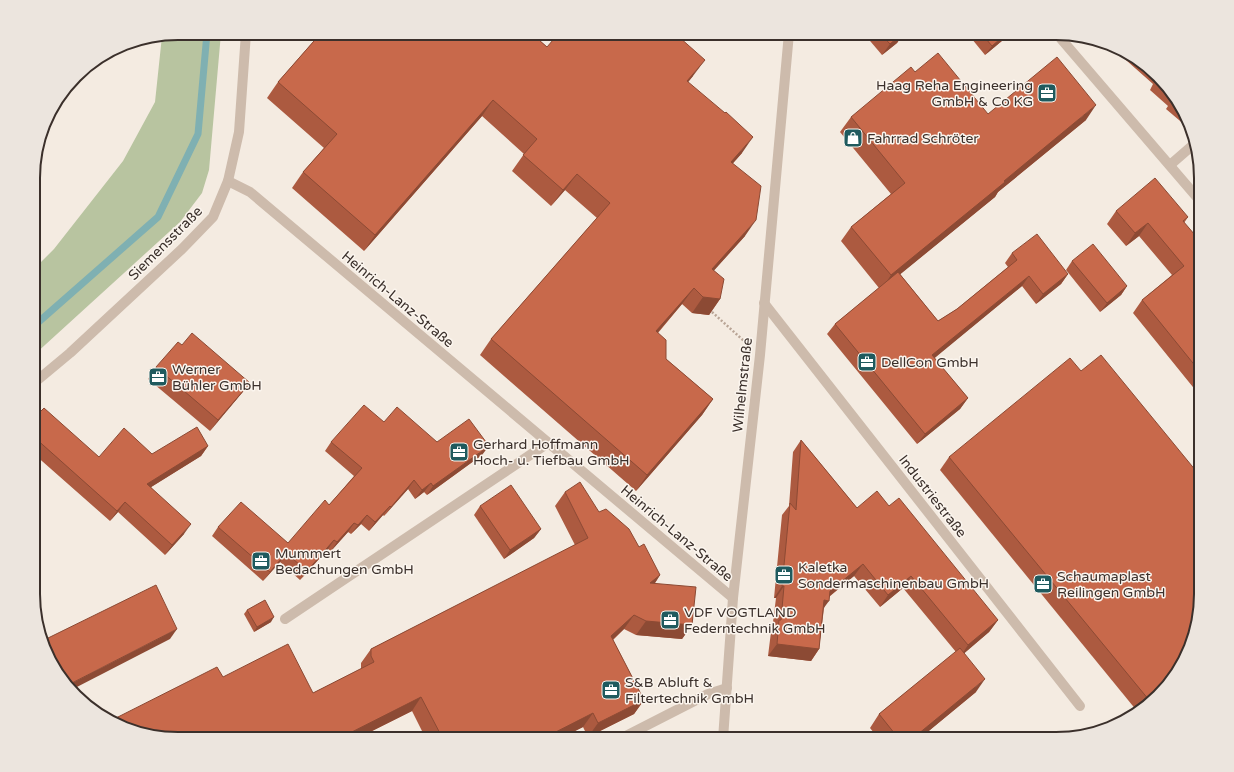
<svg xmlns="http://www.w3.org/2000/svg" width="1234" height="772" font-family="'Varela Round',sans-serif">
<rect width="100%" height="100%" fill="#f4ebe1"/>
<polygon fill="#b8c4a0" points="178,33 221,33 209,170 202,193 180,222 34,355 34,269 54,249 123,161 155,102 162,36"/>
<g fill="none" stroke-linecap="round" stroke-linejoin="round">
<polyline stroke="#7fb0b2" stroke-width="7" points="34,326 158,217 198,134 207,33"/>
<polyline stroke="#b9a596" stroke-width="2.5" stroke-dasharray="2 2" stroke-linecap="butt" points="712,312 744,341"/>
<g stroke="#cdbbac" stroke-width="10">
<polyline points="1056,33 1201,202"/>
<polyline points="1170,165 1193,145"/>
<polyline points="228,181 250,192 733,598"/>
<polyline points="764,303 1080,706"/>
<polyline points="34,383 70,353 182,249 213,217 228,181 239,132 246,33"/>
<polyline points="285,619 548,443"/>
<polyline points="620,739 708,694 727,688"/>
<polyline points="723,739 733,598 760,355 789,33"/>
</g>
</g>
<g fill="#ac5a40">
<polygon points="319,33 531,33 547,47 679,37 693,76 688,82 742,153 733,163 745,236 714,270 720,299 709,315 692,313 682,304 658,333 666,359 713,399 702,415 636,491 480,355 491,339 597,218 565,190 551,206 512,171 524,154 482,116 364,251 292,188 303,172 324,148 267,98 278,82 320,34"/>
<polygon points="866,33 904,33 897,43 882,55 865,35"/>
<polygon points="967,33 1011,33 1009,35 985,55"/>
<polygon points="1120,50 1136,57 1181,106 1187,125 1186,126 1166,109 1168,106 1150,90 1153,84 1118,53"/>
<polygon points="915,72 988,114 1086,120 998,192 995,197 900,274 938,321 957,309 1008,267 1005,263 1012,253 1068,274 1061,284 1036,304 1022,286 934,358 968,398 960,409 917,444 827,334 835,324 879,288 841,241 851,227 891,194 840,132 851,117"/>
<polygon points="1116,211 1188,217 1184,223 1201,242 1201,397 1133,313 1142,300 1172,275 1139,236 1126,246 1107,224"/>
<polygon points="1072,261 1127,286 1121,295 1100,312 1066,270"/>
<polygon points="156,367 250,383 241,394 210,431 148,379"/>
<polygon points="1081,371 1177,674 1137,711 940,470 949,457"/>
<polygon points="34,418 99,457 152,454 208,446 201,456 151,487 184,534 165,555 118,512 110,521 34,454"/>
<polygon points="384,422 437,442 482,455 427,495 424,492 415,499 408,489 384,516 383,515 369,531 361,524 351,534 348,532 331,551 328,549 300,580 280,562 263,581 212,536 218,527 288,543 329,505 354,476 325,451 331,442"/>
<polygon points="801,440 857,508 889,506 998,620 989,632 964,653 976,692 919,739 879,739 870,728 879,714 956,652 903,588 880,607 854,576 829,597 824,608 819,649 811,661 768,656 771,632 772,630 776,598 774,598 782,515 789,506 793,452"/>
<polygon points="565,492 599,512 639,547 660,575 655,583 692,625 682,639 636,635 624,629 613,640 644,700 634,714 588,737 583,727 559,739 426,739 412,711 356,739 178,739 223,677 313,693 361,669 361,663 371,649 575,545 555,506"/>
<polygon points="480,506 541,529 534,538 504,559 474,515"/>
<polygon points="247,610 271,622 254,632 244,614"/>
</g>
<g fill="#8c4a34">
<polygon points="903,33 904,33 897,43 882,55 890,44"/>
<polygon points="1007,33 1011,33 1009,35 985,55 992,46"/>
<polygon points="705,60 693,76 676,97 687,81"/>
<polygon points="493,100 482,116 364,251 375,235"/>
<polygon points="1096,105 1086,120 998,192 995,197 881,290 891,275 1004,181"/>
<polygon points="753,137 742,153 720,178 731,162"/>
<polygon points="577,174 565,190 551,206 563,190"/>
<polygon points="756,220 745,236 701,285 712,269"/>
<polygon points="1148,223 1139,236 1126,246 1135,233"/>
<polygon points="1068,274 1061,284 1036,304 1043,294"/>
<polygon points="1029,276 1022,286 925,366 932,355"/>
<polygon points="1127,286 1121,295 1100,312 1107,303"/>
<polygon points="694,288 682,304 645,347 656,331"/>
<polygon points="703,297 720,299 709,315 692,313"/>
<polygon points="250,383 241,394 210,431 218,420"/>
<polygon points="968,398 960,409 917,444 925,434"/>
<polygon points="713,399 702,415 636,491 647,475"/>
<polygon points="208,446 201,456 140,494 147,484"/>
<polygon points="489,446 482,455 427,495 433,486"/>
<polygon points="414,480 408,489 384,516 391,507"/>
<polygon points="431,483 424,492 415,499 422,490"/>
<polygon points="125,502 118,512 110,521 117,511"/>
<polygon points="390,506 383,515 369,531 375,522"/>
<polygon points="367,515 361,524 351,534 358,525"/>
<polygon points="354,523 348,532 331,551 337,542"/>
<polygon points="191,524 184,534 165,555 172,545"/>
<polygon points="541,529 534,538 504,559 510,550"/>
<polygon points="334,540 328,549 300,580 307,571"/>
<polygon points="286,553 280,562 263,581 270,572"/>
<polygon points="863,564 854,576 821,603 830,591"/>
<polygon points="660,575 651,589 650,583"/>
<polygon points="911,576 903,588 880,607 888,595"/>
<polygon points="782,586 784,586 776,598 774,598"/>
<polygon points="824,600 829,601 820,613"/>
<polygon points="634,615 624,629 601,650 611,636"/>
<polygon points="274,617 271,622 254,632 257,627"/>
<polygon points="998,620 989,632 960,657 968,645"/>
<polygon points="646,621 692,625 682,639 636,635"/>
<polygon points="177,629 170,639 73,689 68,685"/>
<polygon points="777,644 819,649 811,661 768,656"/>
<polygon points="985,679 976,692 919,739 912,739"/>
<polygon points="421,697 412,711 356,739 338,739"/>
<polygon points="644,700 634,714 588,737 598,723"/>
<polygon points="593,713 583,727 559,739 542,739"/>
</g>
<g fill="#c8694b" stroke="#8c4a34">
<polygon points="321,33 531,33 547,47 559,33 681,33 679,37 705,60 687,81 725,113 726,112 753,137 731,162 761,186 756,220 712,269 724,279 720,299 703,297 694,288 656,331 666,340 666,359 713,399 647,475 491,339 610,203 577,174 563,190 523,155 537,139 493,100 375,235 303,172 337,134 278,82"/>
<polygon points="880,33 903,33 890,44"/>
<polygon points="981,33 1007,33 992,46"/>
<polygon points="938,53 988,114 1057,57 1096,105 1004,181 1005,182 891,275 851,227 905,183 851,117 911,67 915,72"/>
<polygon points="1155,178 1188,217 1183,221 1201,242 1201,373 1142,300 1184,266 1148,223 1135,233 1116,211"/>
<polygon points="1037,234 1068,274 1043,294 1029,276 932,355 968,398 925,434 835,324 898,272 938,321 957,309 1017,260 1012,253"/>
<polygon points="1093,244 1127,286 1107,303 1072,261"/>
<polygon points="192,333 250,383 218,420 156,367 178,342 182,345"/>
<polygon points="1101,355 1201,477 1201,603 1177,674 1149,700 949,457 1070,358 1081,371"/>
<polygon points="364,405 384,422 397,407 437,442 469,419 489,446 433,486 431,483 422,490 414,480 391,507 390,506 375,522 367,515 358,525 354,523 337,542 334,540 307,571 286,553 270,572 218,527 241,502 288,543 325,500 329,505 362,468 331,442"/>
<polygon points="44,408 99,457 124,428 152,454 197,427 208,446 147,484 191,524 172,545 125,502 117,511 34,437 34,418"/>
<polygon points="801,440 857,508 877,491 889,506 899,498 998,620 968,645 911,576 888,595 863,564 830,591 829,601 824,600 819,649 777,644 779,620 781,620 784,586 782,586 790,503 796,510"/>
<polygon points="580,482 599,512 606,509 629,529 639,547 644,544 660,575 650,583 696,587 692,625 646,621 634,615 611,636 644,700 598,723 593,713 542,739 443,739 421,697 338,739 178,739 132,731 110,721 217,667 223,677 288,644 313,693 374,662 371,656 371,649 588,538 565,492"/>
<polygon points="511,485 541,529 510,550 480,506"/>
<polygon points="156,585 177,629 68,685 57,674 44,640"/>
<polygon points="265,600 274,617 257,627 247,610"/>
<polygon points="960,648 985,679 912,739 899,739 879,714"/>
</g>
<defs>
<g id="office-square" transform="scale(1)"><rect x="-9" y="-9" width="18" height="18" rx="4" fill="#1f5a5e" stroke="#fbf5ee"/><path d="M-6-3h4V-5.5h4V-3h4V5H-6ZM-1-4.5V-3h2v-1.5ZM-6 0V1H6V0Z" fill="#fff"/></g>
<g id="shop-square" transform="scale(1)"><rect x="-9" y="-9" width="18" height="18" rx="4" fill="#1f5a5e" stroke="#fbf5ee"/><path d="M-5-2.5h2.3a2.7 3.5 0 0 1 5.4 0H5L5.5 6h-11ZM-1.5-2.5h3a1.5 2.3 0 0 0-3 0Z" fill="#fff"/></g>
</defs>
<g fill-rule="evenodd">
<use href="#office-square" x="1047" y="93"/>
<use href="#shop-square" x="853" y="138"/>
<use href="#office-square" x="867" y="362"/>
<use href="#office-square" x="158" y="377"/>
<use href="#office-square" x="459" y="452"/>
<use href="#office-square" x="261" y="561"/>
<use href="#office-square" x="784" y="575"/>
<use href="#office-square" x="1043" y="584"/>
<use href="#office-square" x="670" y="620"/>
<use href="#office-square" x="611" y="690"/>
</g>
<g text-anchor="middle" stroke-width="3" stroke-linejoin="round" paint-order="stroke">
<g font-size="14" fill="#3b302b" stroke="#fbf5ee" text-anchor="start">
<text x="1033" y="90" text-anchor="end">Haag Reha Engineering<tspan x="1033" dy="16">GmbH &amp; Co KG</tspan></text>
<text x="867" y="143">Fahrrad Schröter</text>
<text x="881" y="367">DellCon GmbH</text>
<text x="172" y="374">Werner<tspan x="172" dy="16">Bühler GmbH</tspan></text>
<text x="473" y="449">Gerhard Hoffmann<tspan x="473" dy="16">Hoch- u. Tiefbau GmbH</tspan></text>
<text x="275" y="558">Mummert<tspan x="275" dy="16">Bedachungen GmbH</tspan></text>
<text x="798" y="572">Kaletka<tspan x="798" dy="16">Sondermaschinenbau GmbH</tspan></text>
<text x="1057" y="581">Schaumaplast<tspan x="1057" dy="16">Reilingen GmbH</tspan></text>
<text x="684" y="617">VDF VOGTLAND<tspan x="684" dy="16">Federntechnik GmbH</tspan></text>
<text x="625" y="687">S&amp;B Abluft &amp;<tspan x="625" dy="16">Filtertechnik GmbH</tspan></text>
</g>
<g font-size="14" fill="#3b302b" stroke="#fbf5ee">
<text transform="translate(165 243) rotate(-45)" y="5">Siemensstraße</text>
<text transform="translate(398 299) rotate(40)" y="5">Heinrich-Lanz-Straße</text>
<text transform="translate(742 385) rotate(-84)" y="5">Wilhelmstraße</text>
<text transform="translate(933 496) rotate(52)" y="5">Industriestraße</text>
<text transform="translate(677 533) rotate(40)" y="5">Heinrich-Lanz-Straße</text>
</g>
</g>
<path d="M0 0H1234V772H0ZM178 40H1056A138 138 0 0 1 1194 178V594A138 138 0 0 1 1056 732H178A138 138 0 0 1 40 594V178A138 138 0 0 1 178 40Z" fill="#ece5de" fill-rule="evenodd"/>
<path fill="none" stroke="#3b302b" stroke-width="2" d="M178 40H1056A138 138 0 0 1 1194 178V594A138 138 0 0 1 1056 732H178A138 138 0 0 1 40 594V178A138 138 0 0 1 178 40Z"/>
</svg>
